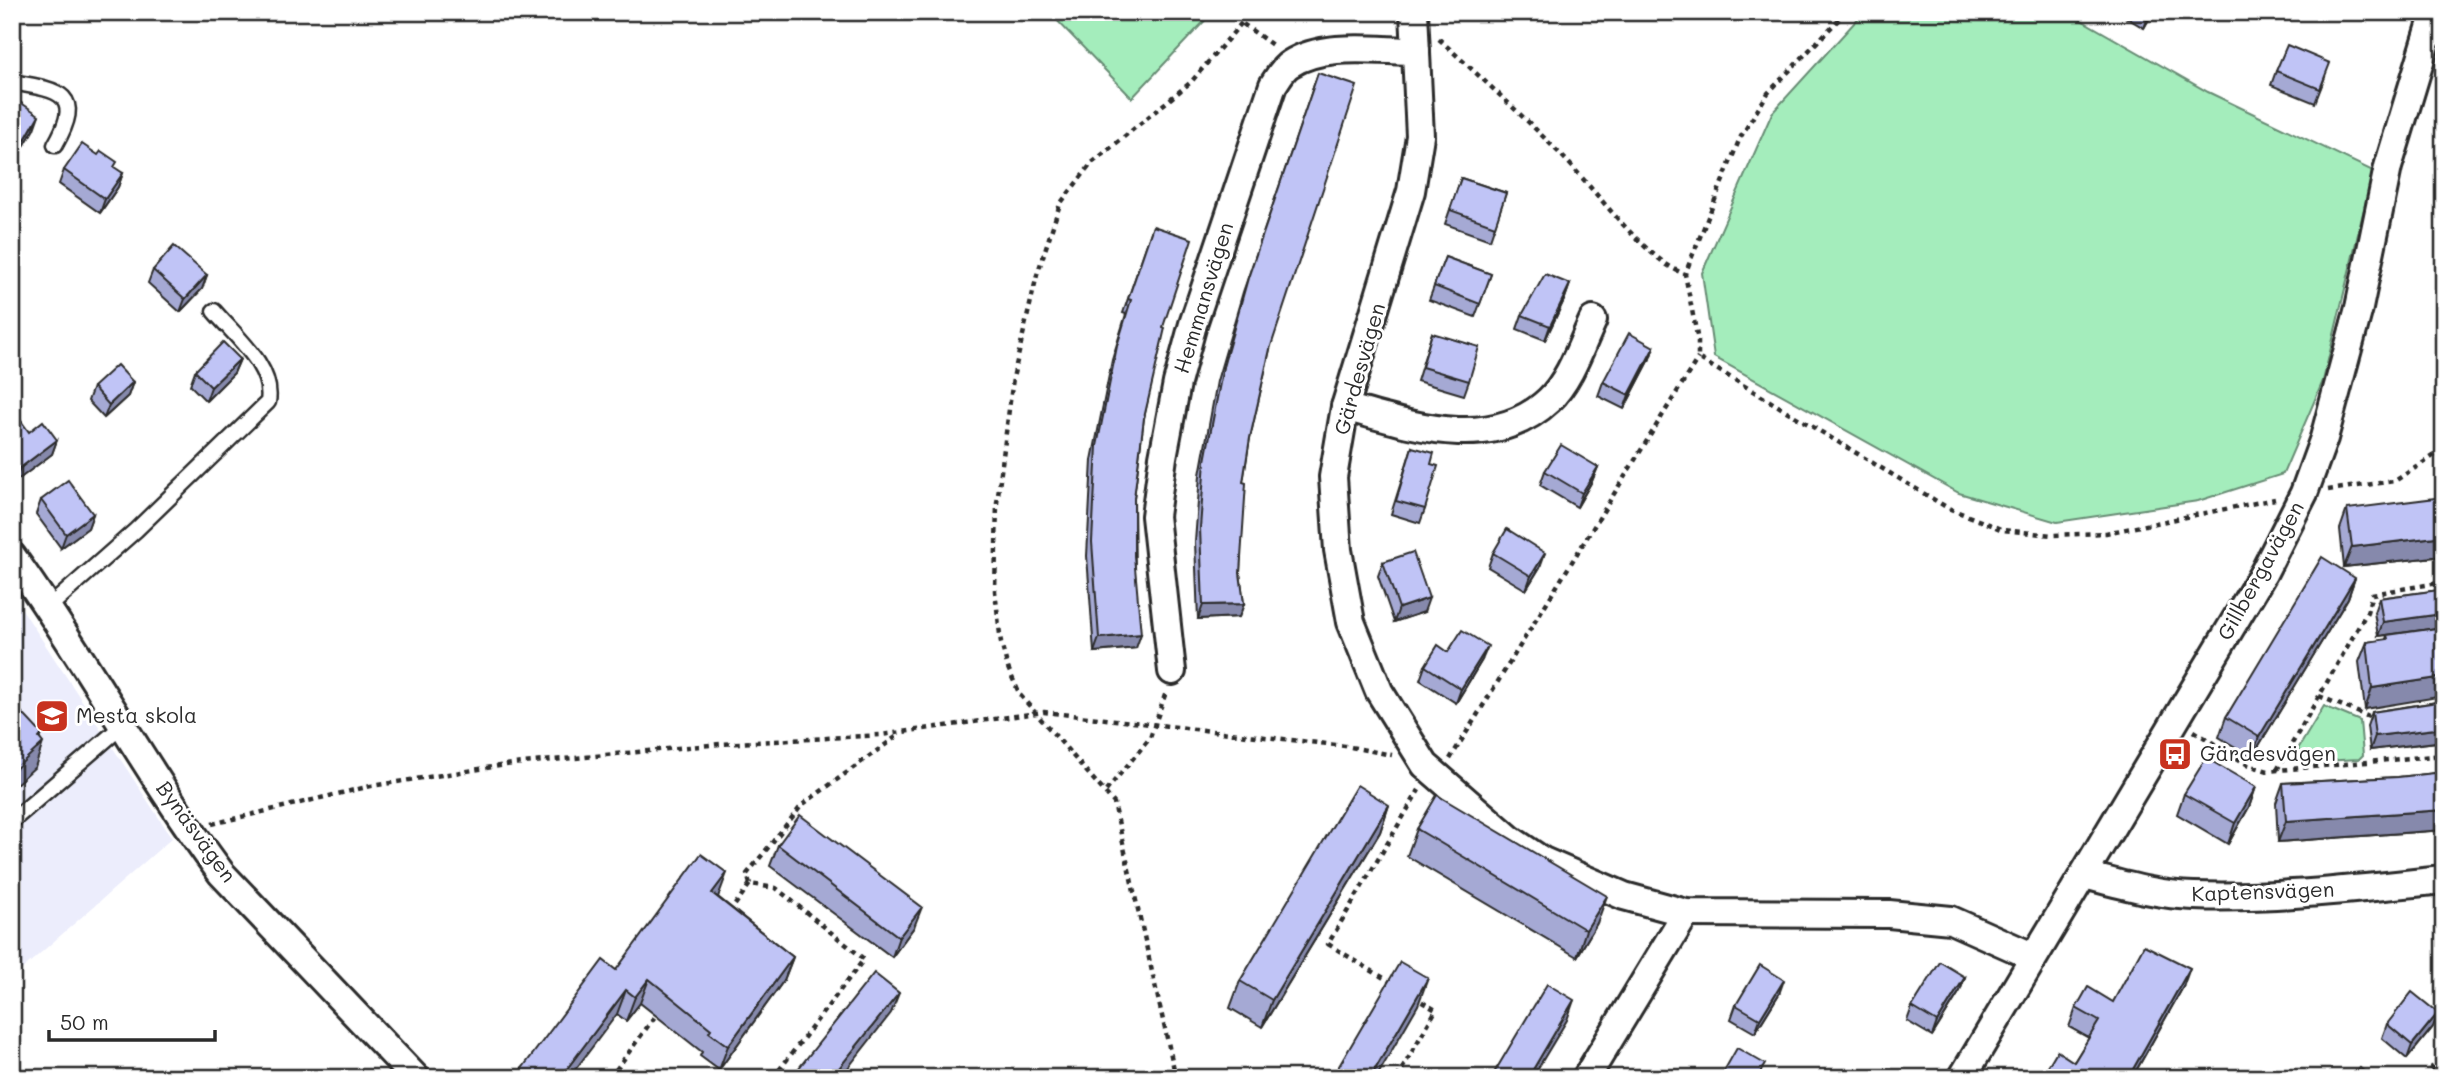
<svg xmlns="http://www.w3.org/2000/svg" width="2456" height="1090" font-family="Mali,sans-serif">
<rect width="100%" height="100%" fill="#fff"/>
<filter id="ink" filterUnits="userSpaceOnUse"><feTurbulence type="fractalNoise" baseFrequency=".0143" numOctaves="2"/><feDisplacementMap in="SourceGraphic" scale="14" xChannelSelector="R" yChannelSelector="G"/><feConvolveMatrix kernelMatrix="1 2 1 2 8 2 1 2 1" color-interpolation-filters="sRGB"/></filter>
<g filter="url(#ink)">
<polygon fill="#ecedfc" points="12,594 172,838 12,978"/>
<g fill="#a4edbc" stroke="#688c74" stroke-width="2">
<polygon points="1049,12 1213,12 1132,98"/>
<polygon points="1864,12 2067,12 2208,92 2373,171 2323,381 2283,474 2198,501 2057,522 1959,493 1714,357 1702,273 1772,113"/>
<polygon points="2324,706 2360,721 2363,755 2359,759 2304,762 2298,749"/>
</g>
<g fill="none" stroke-linecap="round" stroke-linejoin="round">
<g stroke="#2b2b2b" stroke-width="19">
<g id="lane">
<path d="M12 82C59 90 85 93 55 145"/>
<path d="M49 607 136 530 268 402C274 367 236 337 214 311"/>
<polyline points="12,821 123,725"/>
</g>
</g>
<g stroke="#2b2b2b" stroke-width="32">
<g id="street">
<polyline points="1414,12 1420,136 1411,191 1345,407 1333,477 1338,550 1351,622 1379,691 1425,765 1510,839 1543,861 1624,896 1686,913 1889,914 1951,920 2032,956"/>
<path d="M1345 407C1410 425 1492 454 1549 400 1570 380 1581 346 1593 320"/>
<path d="M12 556C86 659 146 772 221 873L416 1078"/>
<path d="M1172 671 1155 516 1163 457 1177 383 1193 324 1273 85C1278 78 1283 68 1290 64 1324 42 1377 51 1416 51"/>
<path d="M2084 875C2120 884 2156 895 2194 896 2277 899 2361 888 2444 880"/>
<polyline points="1586,1078 1686,913"/>
<polyline points="1962,1078 2264,572 2304,493 2324,438 2359,308 2388,167 2435,12"/>
</g>
</g>
<g stroke="#2b2b2b" stroke-width="4.5" stroke-dasharray="5 5" stroke-linecap="butt">
<polyline points="1846,12 1768,93 1740,138 1685,274 1698,341 1698,358 1948,508 2003,530 2052,535 2106,533 2275,499"/>
<polyline points="1243,24 1275,47"/>
<path d="M1439 39C1481 78 1524 116 1563 157 1594 188 1646 261 1685 274"/>
<polyline points="2328,490 2395,481 2444,449"/>
<polyline points="2319,696 2369,717"/>
<polyline points="2194,731 2248,765 2268,771 2444,755"/>
<polyline points="1450,759 1698,358"/>
<polyline points="2277,770 2367,612 2372,594 2444,582"/>
<polyline points="1106,791 1150,738 1166,692"/>
<polyline points="212,824 371,786 512,764 720,744 881,735 1044,712 1345,746 1392,755"/>
<polyline points="750,884 747,874 802,805 900,734"/>
<polyline points="729,913 750,884 776,888 864,959 773,1078"/>
<polyline points="1392,983 1328,944 1419,790"/>
<polyline points="610,1078 659,1011"/>
<polyline points="1176,1078 1114,803 1020,695 1008,668 1001,643 995,591 997,503 1013,378 1037,275 1060,204 1092,163 1191,82 1251,12"/>
<polyline points="1397,1078 1436,1010 1417,999"/>
<polyline points="2424,1078 2444,1051"/>
</g>
<use href="#lane" stroke="#fff" stroke-width="14"/>
<use href="#street" stroke="#fff" stroke-width="26"/>
</g>
<g fill="#a5a9d4" stroke="#2b2b2b" stroke-width="2">
<polygon points="2117,12 2153,12 2144,28"/>
<polygon points="2276,71 2325,77 2315,103 2271,85"/>
<polygon points="1318,73 1270,349 1250,438 1243,482 1240,573 1244,604 1239,617 1198,619 1195,542 1200,475 1217,381 1243,292"/>
<polygon points="64,170 123,173 118,187 100,213 59,184"/>
<polygon points="1461,178 1506,193 1490,240 1445,224"/>
<polygon points="1153,226 1163,327 1144,418 1134,498 1136,648 1094,652 1087,556 1092,460 1112,360 1126,314 1123,313"/>
<polygon points="1445,257 1491,274 1475,317 1429,300"/>
<polygon points="153,270 207,275 202,289 180,312 148,283"/>
<polygon points="1570,284 1565,298 1545,340 1517,329 1522,315"/>
<polygon points="1432,333 1469,381 1464,395 1417,381"/>
<polygon points="1654,347 1649,361 1624,409 1598,396 1603,382"/>
<polygon points="240,359 234,373 206,401 190,385 195,371"/>
<polygon points="133,382 128,396 104,418 88,401 93,387"/>
<polygon points="12,424 29,432 57,440 52,454 15,482 12,479"/>
<polygon points="1412,447 1431,464 1425,509 1420,523 1391,514"/>
<polygon points="1598,467 1592,481 1577,507 1540,485 1545,471"/>
<polygon points="41,500 93,514 88,528 61,548 36,514"/>
<polygon points="2347,509 2444,536 2443,556 2344,567 2340,529"/>
<polygon points="1493,553 1540,567 1526,590 1488,567"/>
<polygon points="1383,562 1424,612 1394,622 1378,576"/>
<polygon points="2355,578 2348,598 2252,757 2219,737 2226,717"/>
<polygon points="2439,590 2365,709 2359,662 2367,642 2386,640 2387,635 2378,636 2374,612 2379,598"/>
<polygon points="1448,652 1482,660 1456,703 1420,680 1425,666"/>
<polygon points="2444,701 2444,741 2370,750 2367,726 2372,712"/>
<polygon points="2444,772 2444,830 2278,842 2276,803 2283,783 2398,777"/>
<polygon points="2256,787 2249,807 2228,844 2177,814 2184,794"/>
<polygon points="1389,805 1380,832 1262,1027 1230,1008 1240,981"/>
<polygon points="1417,829 1597,923 1577,957 1407,856"/>
<polygon points="778,845 914,927 892,957 770,866"/>
<polygon points="718,897 793,957 784,980 719,1070 700,1056 702,1052 640,1003 626,1021 617,1014 616,970"/>
<polygon points="1965,977 1960,991 1932,1036 1907,1021 1912,1007"/>
<polygon points="2183,987 2132,1078 2041,1078 2042,1076 2074,1062 2089,1038 2069,1027 2076,1008 2113,1002"/>
<polygon points="1779,994 1755,1033 1731,1019 1736,1005"/>
<polygon points="2438,1013 2433,1027 2407,1059 2382,1038 2387,1024"/>
</g>
<g fill="#8689ac" stroke="#2b2b2b" stroke-width="2">
<polygon points="2150,12 2153,12 2144,28"/>
<polygon points="39,115 34,129 12,167 12,162"/>
<polygon points="123,173 118,187 100,213 105,199"/>
<polygon points="207,275 202,289 180,312 185,299"/>
<polygon points="1570,284 1565,298 1545,340 1550,326"/>
<polygon points="1654,347 1649,361 1624,409 1629,395"/>
<polygon points="240,359 234,373 206,401 211,387"/>
<polygon points="133,382 128,396 104,418 109,405"/>
<polygon points="57,440 52,454 15,482 20,468"/>
<polygon points="1598,467 1592,481 1577,507 1582,493"/>
<polygon points="93,514 88,528 61,548 66,534"/>
<polygon points="2444,536 2443,556 2344,567 2352,547"/>
<polygon points="1545,553 1540,567 1526,590 1531,576"/>
<polygon points="2355,578 2348,598 2252,757 2259,737"/>
<polygon points="1429,598 1424,612 1394,622 1399,608"/>
<polygon points="1244,604 1239,617 1198,619 1203,605"/>
<polygon points="2442,614 2437,628 2378,636 2383,622"/>
<polygon points="1141,634 1136,648 1094,652 1099,638"/>
<polygon points="1488,646 1482,660 1456,703 1461,689"/>
<polygon points="2444,677 2444,696 2365,709 2372,688"/>
<polygon points="2444,728 2444,741 2370,750 2375,736"/>
<polygon points="42,734 37,749 43,743 35,767 12,788 12,772"/>
<polygon points="2256,787 2249,807 2228,844 2235,823"/>
<polygon points="1389,805 1380,832 1262,1027 1272,1000"/>
<polygon points="2444,810 2444,830 2278,842 2286,821"/>
<polygon points="727,873 718,897 704,917 712,893"/>
<polygon points="1607,896 1597,923 1577,957 1586,930"/>
<polygon points="922,907 914,927 892,957 899,937"/>
<polygon points="793,957 784,980 719,1070 728,1046"/>
<polygon points="2190,968 2183,987 2132,1078 2128,1078"/>
<polygon points="1965,977 1960,991 1932,1036 1937,1022"/>
<polygon points="1428,978 1418,1005 1376,1078 1370,1078"/>
<polygon points="649,979 640,1003 626,1021 635,997"/>
<polygon points="1784,980 1779,994 1755,1033 1760,1019"/>
<polygon points="626,990 617,1014 569,1078 560,1078"/>
<polygon points="899,993 891,1013 840,1078 831,1078"/>
<polygon points="1574,1000 1567,1020 1532,1078 1528,1078"/>
<polygon points="2438,1013 2433,1027 2407,1059 2412,1045"/>
</g>
<g fill="#c0c4f6" stroke="#2b2b2b" stroke-width="2">
<polygon points="2287,45 2330,63 2320,89 2276,71"/>
<polygon points="1318,73 1357,86 1270,349 1250,438 1243,482 1246,483 1240,573 1244,604 1203,605 1200,528 1205,461 1223,367 1248,278"/>
<polygon points="14,98 39,115 12,162 12,100"/>
<polygon points="82,144 98,155 101,151 117,162 114,167 123,173 105,199 64,170"/>
<polygon points="1461,178 1506,193 1495,226 1450,210"/>
<polygon points="1153,226 1192,239 1163,327 1165,328 1144,418 1134,498 1134,556 1141,634 1099,638 1092,542 1097,446 1117,346 1131,300 1128,299"/>
<polygon points="174,246 207,275 185,299 153,270"/>
<polygon points="1445,257 1491,274 1480,304 1434,286"/>
<polygon points="1545,274 1570,284 1550,326 1522,315"/>
<polygon points="1432,333 1479,347 1469,381 1422,367"/>
<polygon points="1629,333 1654,347 1629,395 1603,382"/>
<polygon points="223,342 240,359 211,387 195,371"/>
<polygon points="117,365 133,382 109,405 93,387"/>
<polygon points="19,418 29,432 43,421 57,440 20,468 12,458 12,424"/>
<polygon points="1561,445 1598,467 1582,493 1545,471"/>
<polygon points="1412,447 1434,453 1431,464 1438,466 1425,509 1396,501"/>
<polygon points="68,480 93,514 66,534 41,500"/>
<polygon points="2444,497 2444,536 2352,547 2347,509"/>
<polygon points="1507,529 1545,553 1531,576 1493,553"/>
<polygon points="1413,552 1429,598 1399,608 1383,562"/>
<polygon points="2322,557 2355,578 2259,737 2226,717"/>
<polygon points="2439,590 2442,614 2383,622 2379,598"/>
<polygon points="2444,627 2444,677 2372,688 2367,642 2388,639 2387,635"/>
<polygon points="1462,630 1488,646 1461,689 1425,666 1438,645 1448,652"/>
<polygon points="2444,701 2444,728 2375,736 2372,712"/>
<polygon points="12,702 42,734 39,738 43,743 12,772"/>
<polygon points="2206,758 2256,787 2235,823 2184,794"/>
<polygon points="2444,772 2444,810 2286,821 2283,783 2398,777"/>
<polygon points="1357,785 1389,805 1272,1000 1240,981"/>
<polygon points="1437,795 1607,896 1586,930 1417,829"/>
<polygon points="800,815 922,907 899,937 778,845"/>
<polygon points="701,854 727,873 712,893 793,957 728,1046 709,1032 711,1029 649,979 635,997 626,990 560,1078 515,1078 603,960 616,970"/>
<polygon points="2144,945 2190,968 2128,1078 2046,1078 2042,1076 2057,1051 2074,1062 2099,1021 2076,1008 2088,987 2113,1002"/>
<polygon points="1400,962 1428,978 1370,1078 1332,1078"/>
<polygon points="1940,962 1965,977 1937,1022 1912,1007"/>
<polygon points="1760,965 1784,980 1760,1019 1736,1005"/>
<polygon points="874,973 899,993 831,1078 791,1078"/>
<polygon points="1547,984 1574,1000 1528,1078 1491,1078"/>
<polygon points="2412,992 2438,1013 2412,1045 2387,1024"/>
<polygon points="1737,1048 1765,1064 1757,1078 1720,1078"/>
<polygon points="2360,1068 2372,1078 2352,1078"/>
</g>
</g>
<defs>
<g id="school-square" transform="scale(1.75)"><rect x="-9" y="-9" width="18" height="18" rx="4" fill="#c8321e" stroke="#fff"/><path d="M0-5L7-2L0 1L-7-2ZM-4 1L0 2.5L4 1V4Q0 6-4 4Z" fill="#fff"/></g>
<g id="bus-square" transform="scale(1.75)"><rect x="-9" y="-9" width="18" height="18" rx="4" fill="#c8321e" stroke="#fff"/><path d="M-5-6H5V4H4V6H2V4H-2V6H-4V4H-5ZM-3.5-4V0h7V-4ZM-3.5 1.2v1.5H-2V1.2ZM2 1.2v1.5H3.5V1.2Z" fill="#fff"/></g>
</defs>
<g fill-rule="evenodd">
<use href="#school-square" x="52" y="716"/>
<use href="#bus-square" x="2175" y="754"/>
</g>
<g text-anchor="middle" stroke-width="6" stroke-linejoin="round" paint-order="stroke">
<g font-size="21" fill="#2b2b2b" stroke="#fff">
<text transform="translate(1204 298) rotate(-73)" y="7">Hemmansvägen</text>
<text transform="translate(1360 369) rotate(-74)" y="7">Gärdesvägen</text>
<text transform="translate(2261 571) rotate(-61)" y="7">Gillbergavägen</text>
<text transform="translate(196 832) rotate(54)" y="7">Bynäsvägen</text>
<text transform="translate(2263 892) rotate(-2)" y="7">Kaptensvägen</text>
</g>
<g font-size="21" fill="#2b2b2b" stroke="#fff" text-anchor="start">
<text x="76" y="723">Mesta skola</text>
<text x="2200" y="761">Gärdesvägen</text>
</g>
</g>
<rect width="2456" height="1090" fill="none" stroke="#fff" stroke-width="42"/>
<rect x="21" y="21" width="2414" height="1048" fill="none" stroke="#2b2b2b" stroke-width="2.5" filter="url(#ink)"/>
<path d="M49 1030v10h166v-10" fill="none" stroke="#2b2b2b" stroke-width="3.5"/>
<text x="60" y="1030" font-size="21" fill="#2b2b2b" stroke="#ffffff" stroke-width="5" paint-order="stroke">50 m</text>
</svg>
